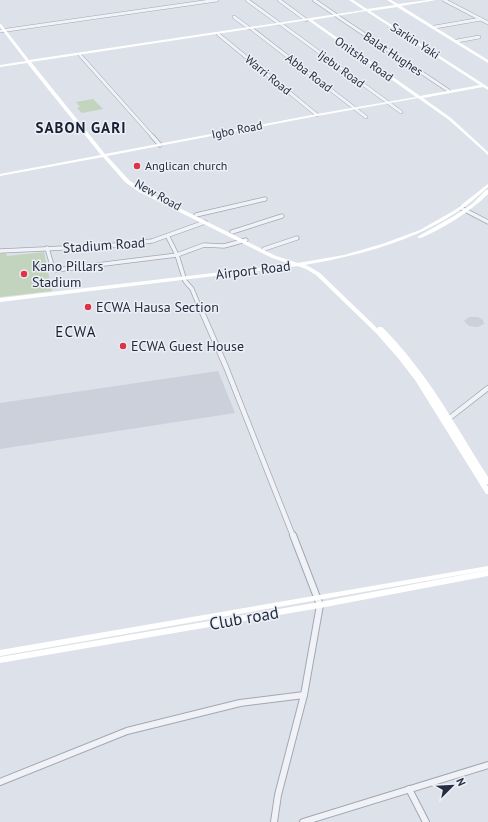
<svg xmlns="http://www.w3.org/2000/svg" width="488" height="822" font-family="'PT Sans',sans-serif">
<rect width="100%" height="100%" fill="#dde1e9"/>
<g fill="#cbd0db">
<polygon points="469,317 478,317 483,320 484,324 478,327 469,326 464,321"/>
<polygon points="218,371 235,413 0,449 0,403"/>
</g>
<g fill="#c2d4bd">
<polygon points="93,99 103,109 82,113 77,108 80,107 76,102"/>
<polygon points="44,252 52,291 0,297 0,254 6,253 7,256"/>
</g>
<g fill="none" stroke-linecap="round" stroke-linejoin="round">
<g stroke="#a2a8b3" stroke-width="4">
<g id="street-far3">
<polyline points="247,0 280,24"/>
<polyline points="279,0 306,20"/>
<polyline points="314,0 336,15"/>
<polyline points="444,0 488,23"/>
<polyline points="337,16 449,91"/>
<polyline points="234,17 249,28"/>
<polyline points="282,25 401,112"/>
<polyline points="435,27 481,19"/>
<polyline points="252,29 366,117"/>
<polyline points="0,31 217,0"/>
<polyline points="218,34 317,115"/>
<polyline points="457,41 479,37"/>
<polyline points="80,55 153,137"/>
</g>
</g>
<g stroke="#a2a8b3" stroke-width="5">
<g id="street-far2">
<polyline points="152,136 160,145"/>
<polyline points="461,208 488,222"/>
<polyline points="196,215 265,199"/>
<polyline points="232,232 282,216"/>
<polyline points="168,237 177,255 185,281 192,289 202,313"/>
<polyline points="47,248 53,269 56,270 177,255 204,245 224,246 246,240"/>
<polyline points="264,249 297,238"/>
<polyline points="0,251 106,246 152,241 205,222"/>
</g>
</g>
<g stroke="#a2a8b3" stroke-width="6">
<g id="street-far1">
<polyline points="202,312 226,367 293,536"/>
<polyline points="447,420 488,388"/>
</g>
</g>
<g stroke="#a2a8b3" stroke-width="8">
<g id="street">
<polyline points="0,782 127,731 240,703 304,695"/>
<polyline points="409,789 426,822"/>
<polyline points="274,822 278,795 304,695 320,605 293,535"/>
<polyline points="303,822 488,765"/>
</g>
</g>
<use href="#street-far3" stroke="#f0f2f7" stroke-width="3"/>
<use href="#street-far2" stroke="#f0f2f7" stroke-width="3.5"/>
<use href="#street-far1" stroke="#f0f2f7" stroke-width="4.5"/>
<use href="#street" stroke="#f0f2f7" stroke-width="6"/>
<g fill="#fff" fill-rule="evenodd">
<path d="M349 0H353L367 9 395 5 387 0H391L398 4 428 0H436L401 6 488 60V63L397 7 370 11 488 87V90L483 87 423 98 451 118 488 152V155L449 120 418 98 317 116 107 156 129 180 143 190 276 256 298 263 344 255 382 244 420 230 455 210 488 184V187C478 196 468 205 457 212 410 243 359 255 305 265L310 267 320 273 378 329V327H382C393 338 403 349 412 361 441 397 463 438 488 477V484H486L488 487V494H486L415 380 398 358 376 333 316 275 306 269 298 266 0 302V298L291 264 272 258 139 192 125 182 103 157 0 176V174L101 155 27 63 0 67V65L26 61 0 27V24H1L29 60 364 10ZM366 11 480 85 420 96 312 20ZM308 20 416 97 317 114 105 154 31 62Z"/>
<path d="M486 190H488V194C469 213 445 227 421 238H419L417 237 454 216 472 204Z"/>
<polygon points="488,566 488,570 0,656 0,650"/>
<polygon points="488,570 488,576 320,608 0,663 0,657 320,602"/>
</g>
</g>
<g fill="#d34" stroke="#edf0f6" stroke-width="1.5">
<circle cx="137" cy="166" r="4"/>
<circle cx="24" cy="274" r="4"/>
<circle cx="88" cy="307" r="4"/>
<circle cx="123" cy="346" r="4"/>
</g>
<g text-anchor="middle" stroke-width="3" stroke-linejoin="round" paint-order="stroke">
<g font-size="12" fill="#252e41" stroke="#edf0f6">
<text transform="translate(415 41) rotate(33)" y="4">Sarkin Yaki</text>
<text transform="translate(393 54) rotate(34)" y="4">Balat Hughes</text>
<text transform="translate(364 59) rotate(35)" y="4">Onitsha Road</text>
<text transform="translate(341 69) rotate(36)" y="4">Ijebu Road</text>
<text transform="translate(309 73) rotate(37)" y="4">Abba Road</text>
<text transform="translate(268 75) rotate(39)" y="4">Warri Road</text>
<text transform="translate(237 130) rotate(-11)" y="4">Igbo Road</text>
<text transform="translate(158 195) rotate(29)" y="4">New Road</text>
</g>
<g font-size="12" fill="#252e41" stroke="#edf0f6" text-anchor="start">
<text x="145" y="170">Anglican church</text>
</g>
<g font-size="14" fill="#252e41" stroke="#edf0f6">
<text transform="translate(104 245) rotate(-4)" y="5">Stadium Road</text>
<text transform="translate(253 270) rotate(-7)" y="5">Airport Road</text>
</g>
<g font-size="14" fill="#252e41" stroke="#edf0f6" text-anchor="start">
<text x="32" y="271">Kano Pillars<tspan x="32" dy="16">Stadium</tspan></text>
<text x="96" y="312">ECWA Hausa Section</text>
<text x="131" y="351">ECWA Guest House</text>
</g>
<g font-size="15" font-weight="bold" letter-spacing="1" fill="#171f32" stroke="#edf0f6">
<text x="81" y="133">SABON GARI</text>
</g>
<g font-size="15" letter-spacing="1" fill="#171f32" stroke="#edf0f6">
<text x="76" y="337">ECWA</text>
</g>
<g font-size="17" fill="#252e41" stroke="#edf0f6">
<text transform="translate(244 618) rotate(-10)" y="6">Club road</text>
</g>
</g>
<g transform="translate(452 786) rotate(66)" stroke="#edf0f6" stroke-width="3" paint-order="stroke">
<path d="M0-3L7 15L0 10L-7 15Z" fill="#252e41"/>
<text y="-6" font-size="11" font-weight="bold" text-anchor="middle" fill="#252e41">N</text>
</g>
</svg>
